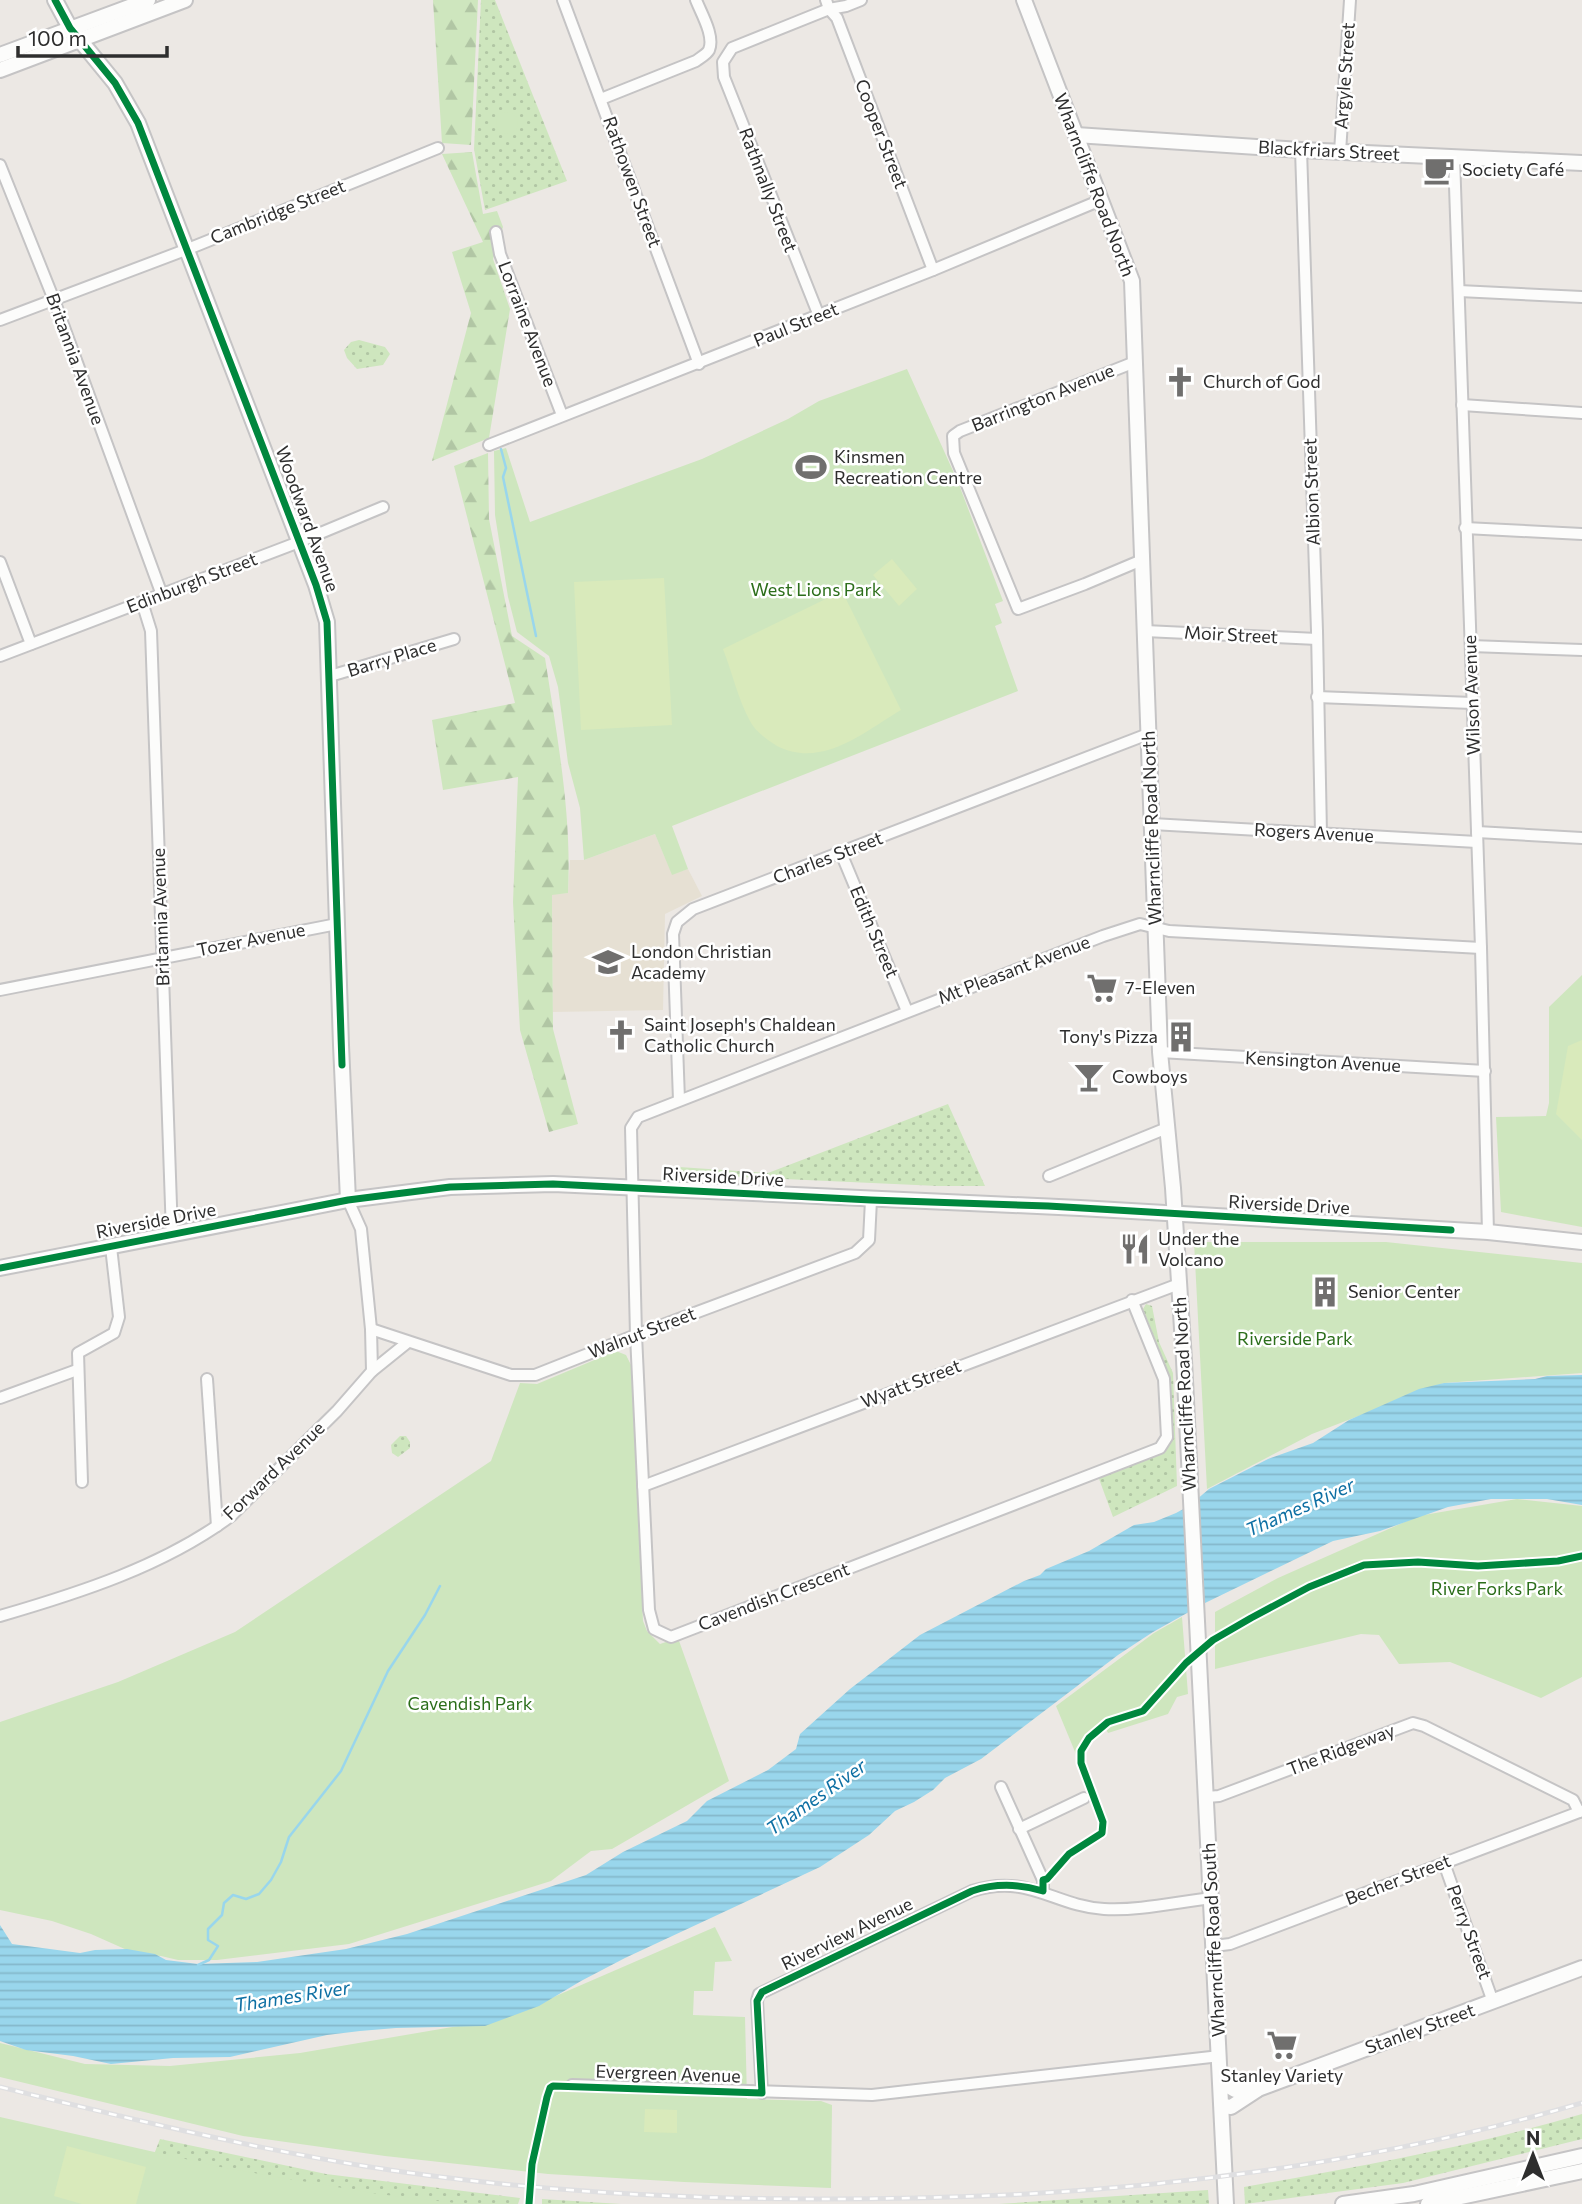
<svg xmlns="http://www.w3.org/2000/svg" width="1582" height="2204" font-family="Commissioner,sans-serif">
<defs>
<pattern id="grass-dots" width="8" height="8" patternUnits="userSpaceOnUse" patternTransform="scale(1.75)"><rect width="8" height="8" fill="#cee6be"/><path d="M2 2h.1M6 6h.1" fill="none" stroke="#b1c6a4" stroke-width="1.8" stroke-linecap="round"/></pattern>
<pattern id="forest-firs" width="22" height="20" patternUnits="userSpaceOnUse" patternTransform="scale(1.75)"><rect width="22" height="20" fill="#cee6be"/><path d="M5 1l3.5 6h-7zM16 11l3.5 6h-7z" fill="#b1c6a4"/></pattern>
<pattern id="water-rules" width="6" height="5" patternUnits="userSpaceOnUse" patternTransform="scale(1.75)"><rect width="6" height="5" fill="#99d6ec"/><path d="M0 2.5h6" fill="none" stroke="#84b8cb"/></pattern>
</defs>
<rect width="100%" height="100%" fill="#ece8e4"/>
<polygon fill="#e6e0d3" points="655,834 672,874 688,869 702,896 665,914 663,1010 553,1012 552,894 568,893 570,860 584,860"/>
<g fill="url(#grass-dots)">
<polygon points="481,0 495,0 567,181 485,210 474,149"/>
<polygon points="359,340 385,347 390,354 383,365 357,369 347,358 344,350 351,342"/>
<polygon points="948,1104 985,1186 938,1186 678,1174 679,1167 768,1173"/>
<polygon points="1146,1304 1152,1306 1159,1342 1173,1373 1177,1486 1113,1517 1098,1476 1164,1452 1172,1441 1170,1377 1143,1309"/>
<polygon points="400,1436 406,1436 410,1442 410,1448 398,1457 392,1453 391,1445"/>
<path d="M1582 2114V2139L1403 2183 1245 2204 1244 2187C1358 2167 1471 2147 1582 2114Z"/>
<polygon points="160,2139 326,2174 520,2198 518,2204 277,2204 151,2162"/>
<polygon points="1208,2190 1209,2204 999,2204"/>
<polygon points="542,2199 621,2204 542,2204"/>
</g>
<g fill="url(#forest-firs)">
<polygon points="433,0 478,0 471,145 442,143"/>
<polygon points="472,152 483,214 497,211 503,227 493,259 510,309 489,438 432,461 471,313 452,252 483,242 442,154"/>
<path d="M488 453 489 519 512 636 545 658C557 736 572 814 568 893L552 895 553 1029 578 1124 549 1132 520 1030 513 902 518 777 443 790 432 720 515 703 454 466Z"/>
</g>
<g fill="#cee6be">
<circle cx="507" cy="123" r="11"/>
<polygon points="907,369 958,482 1003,601 995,604 1002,623 995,626 1018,691 672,826 688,869 672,875 655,834 584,860 580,808 568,763 558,687 549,656 517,632 508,597 495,515 494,451 506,448 530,522 702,459 788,419 819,401"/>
<polygon points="1582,975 1582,1227 1501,1212 1496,1117 1546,1116 1549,1103 1549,1007"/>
<polygon points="1194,1242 1386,1242 1582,1263 1582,1373 1444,1383 1312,1434 1207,1489"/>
<polygon points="616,1351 626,1355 631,1365 643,1621 647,1631 660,1644 678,1638 729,1781 612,1849 591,1851 551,1881 349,1944 217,1960 178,1960 161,1956 136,1954 91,1934 52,1921 0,1910 0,1722 118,1682 235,1632 491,1461 520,1383 537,1384"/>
<polygon points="1517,1499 1582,1506 1582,1677 1541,1698 1450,1662 1399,1664 1379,1635 1361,1634 1215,1669 1215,1612 1278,1578 1418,1516"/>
<polygon points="1182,1617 1188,1694 1177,1697 1168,1714 1108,1733 1102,1721 1078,1759 1056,1706 1154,1633"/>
<polygon points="715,1927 732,1961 715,1962 713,1991 694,1991 693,2015 745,2017 747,2099 821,2101 832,2105 831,2188 684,2182 548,2174 385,2156 243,2136 0,2077 0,2043 85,2064 170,2066 300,2053 505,2018"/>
<polygon points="0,2117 225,2168 378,2194 464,2204 0,2204"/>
</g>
<g fill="#d9eabb">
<polygon points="892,559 917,589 899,606 873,575"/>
<polygon points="664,578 672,725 581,730 574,582"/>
<path d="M842 591 901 710C864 732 822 769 777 746 767 740 755 731 750 721 738 699 732 672 723 649Z"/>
<polygon points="1582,1040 1582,1140 1556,1114 1568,1046"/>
<polygon points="645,2109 677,2110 677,2133 644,2132"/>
<polygon points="67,2146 146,2167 136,2204 82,2204 54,2196"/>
</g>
<polygon fill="url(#water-rules)" points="1582,1375 1582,1505 1547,1499 1491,1499 1448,1507 1380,1531 1333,1541 1205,1603 1153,1632 1118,1655 981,1759 945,1778 933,1790 914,1802 895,1811 869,1835 820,1867 625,1958 581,1981 539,2006 485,2026 396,2028 360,2031 327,2035 230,2057 173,2058 111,2064 73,2056 26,2050 0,2041 0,1925 12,1944 80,1953 95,1950 127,1949 155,1954 166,1960 198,1964 257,1962 346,1949 407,1934 586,1875 623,1852 687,1821 707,1801 768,1770 796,1749 800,1734 850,1689 920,1635 1024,1581 1040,1575 1046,1569 1089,1551 1134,1525 1154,1522 1176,1513 1189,1506 1209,1489 1268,1459 1313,1443 1349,1420 1419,1389 1444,1383 1535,1379 1547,1376"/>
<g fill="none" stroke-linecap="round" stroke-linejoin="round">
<g stroke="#99d6ec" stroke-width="2.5">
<polyline points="501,449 506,468 503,477 536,636"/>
<polyline points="198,1965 209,1960 218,1946 208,1940 208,1929 222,1915 224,1903 233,1895 246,1899 259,1894 271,1880 281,1862 289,1837 341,1771 388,1671 425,1615 440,1586"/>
</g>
<g stroke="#c5c4c5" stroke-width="14">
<g id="street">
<polyline points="563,0 699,364"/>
<polyline points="826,0 829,9 837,18 933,270"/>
<path d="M601 99 696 61C700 58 707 54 709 50 715 36 701 13 696 0"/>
<polyline points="1301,150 1317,631 1321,833"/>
<polyline points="1340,152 1350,0"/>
<polyline points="1454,157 1481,948 1488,1232"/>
<polyline points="0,165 54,300 162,595"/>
<polyline points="496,232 500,254 562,415"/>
<polyline points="1459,291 1582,297"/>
<polyline points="819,316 724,77 723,62 732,48 829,9 846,6 861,0"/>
<polyline points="0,320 188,249 438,148"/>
<polyline points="1135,362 960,431 953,436 954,453 1018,609 1085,584 1142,560"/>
<polyline points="1462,405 1582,413"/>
<polyline points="489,445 933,270 1101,200"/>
<polyline points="1465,528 1582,534"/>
<polyline points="0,562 31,644"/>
<polyline points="142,602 151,631 152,659 172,1234"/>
<polyline points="1145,631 1317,639"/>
<polyline points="1471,646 1582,650"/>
<polyline points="0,656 299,542 383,507"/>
<polyline points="330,676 454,639"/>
<polyline points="1317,697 1472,703"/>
<polyline points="1152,824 1477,842"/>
<polyline points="1477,832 1582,838"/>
<polyline points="841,853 907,1011"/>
<polyline points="0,990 337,924"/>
<polyline points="1160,1052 1485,1071"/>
<polyline points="679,1100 673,934 677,922 693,909 1148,734"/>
<polyline points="1049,1176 1167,1128"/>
<polyline points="1132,1300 1164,1379 1167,1437 1160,1448 671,1637 654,1629 649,1610 636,1335 631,1128 638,1117 1103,936 1140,924 1169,931 1481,948"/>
<polyline points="371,1329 511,1375 535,1375 636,1335 855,1253 869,1240 871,1200"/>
<polyline points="372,1371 408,1342"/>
<polyline points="207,1379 217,1526"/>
<polyline points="0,1398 77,1370"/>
<polyline points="82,1482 78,1353 114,1333 119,1317 111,1247"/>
<polyline points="643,1486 1179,1284"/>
<path d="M0 1616C79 1593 164 1566 231 1516L337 1411 372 1371 371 1329 361 1229 348 1200"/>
<polyline points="1001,1787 1043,1880 1043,1891"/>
<polyline points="1207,1797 1219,1796 1413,1723 1424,1726 1573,1800 1579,1812"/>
<polyline points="1019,1829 1084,1798"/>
<polyline points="1444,1863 1493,2002"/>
<polyline points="1214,1946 1230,1944 1582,1811"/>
<polyline points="572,2085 872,2095 1220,2056"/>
<path d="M762 2093 757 2001 759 1994 972 1891C1028 1873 1054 1906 1104 1909 1139 1911 1177 1902 1212 1898"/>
</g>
</g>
<g stroke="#c5c4c5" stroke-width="18">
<g id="secondary">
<polyline points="55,0 70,28 115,83 138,123 316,585 327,622 341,1045 348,1200"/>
<polyline points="1024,0 1132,281 1160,1052 1173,1188 1184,1360 1226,2204"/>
<polyline points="0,55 148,0"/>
<polyline points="0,70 185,0"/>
<polyline points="1076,135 1301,150 1582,163"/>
<polyline points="0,1268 348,1200 450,1187 553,1184 1080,1208 1488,1232 1582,1242"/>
<polyline points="1221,2082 1235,2090 1258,2089 1582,1968"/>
<polyline points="1223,2106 1231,2107 1257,2090"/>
<polyline points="1343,2204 1414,2194 1582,2156"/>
<polyline points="1428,2204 1582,2171"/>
</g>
</g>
<use href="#street" stroke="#fcfcfb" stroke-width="10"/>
<use href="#secondary" stroke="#fcfcfb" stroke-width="14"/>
<g stroke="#dfdfe1" stroke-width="5">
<path id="rail" d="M0 2087C122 2117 245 2147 370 2167 587 2201 808 2204 1027 2194 1215 2183 1401 2156 1582 2103"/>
</g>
<use href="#rail" stroke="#fff" stroke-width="2.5" stroke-dasharray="8" stroke-linecap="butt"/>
<g stroke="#fff" stroke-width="11">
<g id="cycleway">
<polyline points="55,0 70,28 115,83 138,123 316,585 327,622 342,1065"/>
<polyline points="0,1268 348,1200 450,1187 553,1184 871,1200 1048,1206 1451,1230"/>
<path d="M529 2204 532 2164 547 2097 550 2088 553 2086 762 2093 757 2001 762 1992 972 1891C996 1883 1020 1884 1043 1891V1880L1047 1879 1069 1854 1102 1833 1103 1822 1081 1763V1751L1089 1738 1108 1722 1143 1711 1186 1663 1213 1640 1251 1618 1309 1587 1364 1565 1418 1562 1478 1566 1558 1561 1582 1556"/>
</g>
</g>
<use href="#cycleway" stroke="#00873e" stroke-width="7"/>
</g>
<defs>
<g id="cafe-bare" transform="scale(2.415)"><path d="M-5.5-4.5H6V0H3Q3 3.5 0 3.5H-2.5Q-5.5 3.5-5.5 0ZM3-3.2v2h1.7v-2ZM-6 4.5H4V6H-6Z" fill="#706f6e" stroke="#fff" stroke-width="2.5" paint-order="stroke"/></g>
<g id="church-bare" transform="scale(2.415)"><path d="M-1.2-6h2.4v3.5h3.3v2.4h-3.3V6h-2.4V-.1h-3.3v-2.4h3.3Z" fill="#706f6e" stroke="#fff" stroke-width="2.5" paint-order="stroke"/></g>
<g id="stadium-bare" transform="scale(2.415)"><path d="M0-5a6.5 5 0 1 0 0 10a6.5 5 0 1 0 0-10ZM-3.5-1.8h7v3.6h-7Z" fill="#706f6e" stroke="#fff" stroke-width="2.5" paint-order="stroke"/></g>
<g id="school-bare" transform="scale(2.415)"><path d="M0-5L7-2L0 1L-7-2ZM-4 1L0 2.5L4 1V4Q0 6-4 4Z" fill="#706f6e" stroke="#fff" stroke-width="2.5" paint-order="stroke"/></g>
<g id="supermarket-bare" transform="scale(2.415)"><path d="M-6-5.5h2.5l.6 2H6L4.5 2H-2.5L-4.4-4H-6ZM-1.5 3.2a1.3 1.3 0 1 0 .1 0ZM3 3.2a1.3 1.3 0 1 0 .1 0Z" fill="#706f6e" stroke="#fff" stroke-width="2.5" paint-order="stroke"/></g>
<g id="building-bare" transform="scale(2.415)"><path d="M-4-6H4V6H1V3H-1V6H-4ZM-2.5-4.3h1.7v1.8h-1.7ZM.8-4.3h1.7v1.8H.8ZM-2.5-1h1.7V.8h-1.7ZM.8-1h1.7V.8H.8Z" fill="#706f6e" stroke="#fff" stroke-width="2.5" paint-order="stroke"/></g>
<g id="bar-bare" transform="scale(2.415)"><path d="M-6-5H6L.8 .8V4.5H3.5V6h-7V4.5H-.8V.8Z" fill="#706f6e" stroke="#fff" stroke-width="2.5" paint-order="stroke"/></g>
<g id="restaurant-bare" transform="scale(2.415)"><path d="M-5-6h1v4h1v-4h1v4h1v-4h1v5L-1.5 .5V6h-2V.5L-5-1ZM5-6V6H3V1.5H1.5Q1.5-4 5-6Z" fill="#706f6e" stroke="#fff" stroke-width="2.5" paint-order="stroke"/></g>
</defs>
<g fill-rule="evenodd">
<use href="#cafe-bare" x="1439" y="170"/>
<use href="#church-bare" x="1180" y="382"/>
<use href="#stadium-bare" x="811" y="467"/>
<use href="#school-bare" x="608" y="962"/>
<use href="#supermarket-bare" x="1102" y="988"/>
<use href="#church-bare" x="621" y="1035"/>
<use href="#building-bare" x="1181" y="1037"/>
<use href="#bar-bare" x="1089" y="1077"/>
<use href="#restaurant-bare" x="1135" y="1249"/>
<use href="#building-bare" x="1325" y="1292"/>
<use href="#supermarket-bare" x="1282" y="2045"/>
</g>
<g text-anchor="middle" stroke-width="5" stroke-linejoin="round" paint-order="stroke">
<g font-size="18" fill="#2e2e2e" stroke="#fff">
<text transform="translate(1345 76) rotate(-86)" y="6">Argyle Street</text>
<text transform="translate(881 134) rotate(69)" y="6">Cooper Street</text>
<text transform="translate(1329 151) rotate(3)" y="6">Blackfriars Street</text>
<text transform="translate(632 182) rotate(70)" y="6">Rathowen Street</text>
<text transform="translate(1094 185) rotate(69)" y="6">Wharncliffe Road North</text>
<text transform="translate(768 190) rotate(69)" y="6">Rathnally Street</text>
<text transform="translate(278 212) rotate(-22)" y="6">Cambridge Street</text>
<text transform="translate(527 324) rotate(69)" y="6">Lorraine Avenue</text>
<text transform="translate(796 325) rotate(-22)" y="6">Paul Street</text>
<text transform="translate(75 359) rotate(70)" y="6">Britannia Avenue</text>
<text transform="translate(1043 398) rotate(-22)" y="6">Barrington Avenue</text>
<text transform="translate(1312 492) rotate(-92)" y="6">Albion Street</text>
<text transform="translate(307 519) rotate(70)" y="6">Woodward Avenue</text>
<text transform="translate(192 583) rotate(-21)" y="6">Edinburgh Street</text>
<text transform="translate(1231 635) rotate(3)" y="6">Moir Street</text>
<text transform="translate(392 658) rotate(-17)" y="6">Barry Place</text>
<text transform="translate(1472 695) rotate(-92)" y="6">Wilson Avenue</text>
<text transform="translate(1152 828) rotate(-92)" y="6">Wharncliffe Road North</text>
<text transform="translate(1314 833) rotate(3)" y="6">Rogers Avenue</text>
<text transform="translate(828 858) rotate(-21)" y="6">Charles Street</text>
<text transform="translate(161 917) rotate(-92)" y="6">Britannia Avenue</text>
<text transform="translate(874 932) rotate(67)" y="6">Edith Street</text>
<text transform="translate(251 940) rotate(-11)" y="6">Tozer Avenue</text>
<text transform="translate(1014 970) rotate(-21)" y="6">Mt Pleasant Avenue</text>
<text transform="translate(1323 1062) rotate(3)" y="6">Kensington Avenue</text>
<text transform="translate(723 1177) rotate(3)" y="6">Riverside Drive</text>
<text transform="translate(1289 1205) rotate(3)" y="6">Riverside Drive</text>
<text transform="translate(156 1221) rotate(-11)" y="6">Riverside Drive</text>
<text transform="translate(642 1333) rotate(-21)" y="6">Walnut Street</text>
<text transform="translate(911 1384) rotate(-21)" y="6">Wyatt Street</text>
<text transform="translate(1185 1394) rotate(-93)" y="6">Wharncliffe Road North</text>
<text transform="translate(274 1471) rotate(-44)" y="6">Forward Avenue</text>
<text transform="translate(774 1597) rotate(-21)" y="6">Cavendish Crescent</text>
<text transform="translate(1341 1750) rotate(-21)" y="6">The Ridgeway</text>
<text transform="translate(1398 1880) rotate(-21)" y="6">Becher Street</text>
<text transform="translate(1469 1932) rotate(70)" y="6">Perry Street</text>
<text transform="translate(847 1934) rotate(-26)" y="6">Riverview Avenue</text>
<text transform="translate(1214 1940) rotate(-93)" y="6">Wharncliffe Road South</text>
<text transform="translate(1420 2029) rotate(-20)" y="6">Stanley Street</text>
<text transform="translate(668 2074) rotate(2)" y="6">Evergreen Avenue</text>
</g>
<g font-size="18" fill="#2e2e2e" stroke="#fff" text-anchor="start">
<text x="1462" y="176">Society Café</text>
<text x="1203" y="388">Church of God</text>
<text x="834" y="463">Kinsmen<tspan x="834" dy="21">Recreation Centre</tspan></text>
<text x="631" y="958">London Christian<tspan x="631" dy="21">Academy</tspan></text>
<text x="1125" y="994">7-Eleven</text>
<text x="644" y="1031">Saint Joseph's Chaldean<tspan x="644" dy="21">Catholic Church</tspan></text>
<text x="1158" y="1043" text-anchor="end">Tony's Pizza</text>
<text x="1112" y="1083">Cowboys</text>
<text x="1158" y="1245">Under the<tspan x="1158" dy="21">Volcano</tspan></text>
<text x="1348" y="1298">Senior Center</text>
<text x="1282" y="2082" text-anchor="middle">Stanley Variety</text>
</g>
<g font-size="18" fill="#2c6e1b" stroke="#fff">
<text x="816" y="596">West Lions Park</text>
<text x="1295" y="1345">Riverside Park</text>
<text x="1497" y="1595">River Forks Park</text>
<text x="470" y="1710">Cavendish Park</text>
</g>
<g font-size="19" font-style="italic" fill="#0d6fa3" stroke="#fff">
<text transform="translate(1300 1507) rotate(-24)" y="7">Thames River</text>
<text transform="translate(816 1797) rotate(-35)" y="7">Thames River</text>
<text transform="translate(292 1996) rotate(-9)" y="7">Thames River</text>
</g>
</g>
<g transform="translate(1533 2155)" stroke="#ffffff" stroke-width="5" paint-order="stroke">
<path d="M0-5L12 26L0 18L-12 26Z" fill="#2e2e2e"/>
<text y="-10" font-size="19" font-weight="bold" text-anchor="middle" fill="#2e2e2e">N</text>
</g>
<path d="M18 46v10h149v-10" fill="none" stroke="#2e2e2e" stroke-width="3.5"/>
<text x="28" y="46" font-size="21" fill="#2e2e2e" stroke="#ffffff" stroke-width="5" paint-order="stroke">100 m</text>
</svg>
